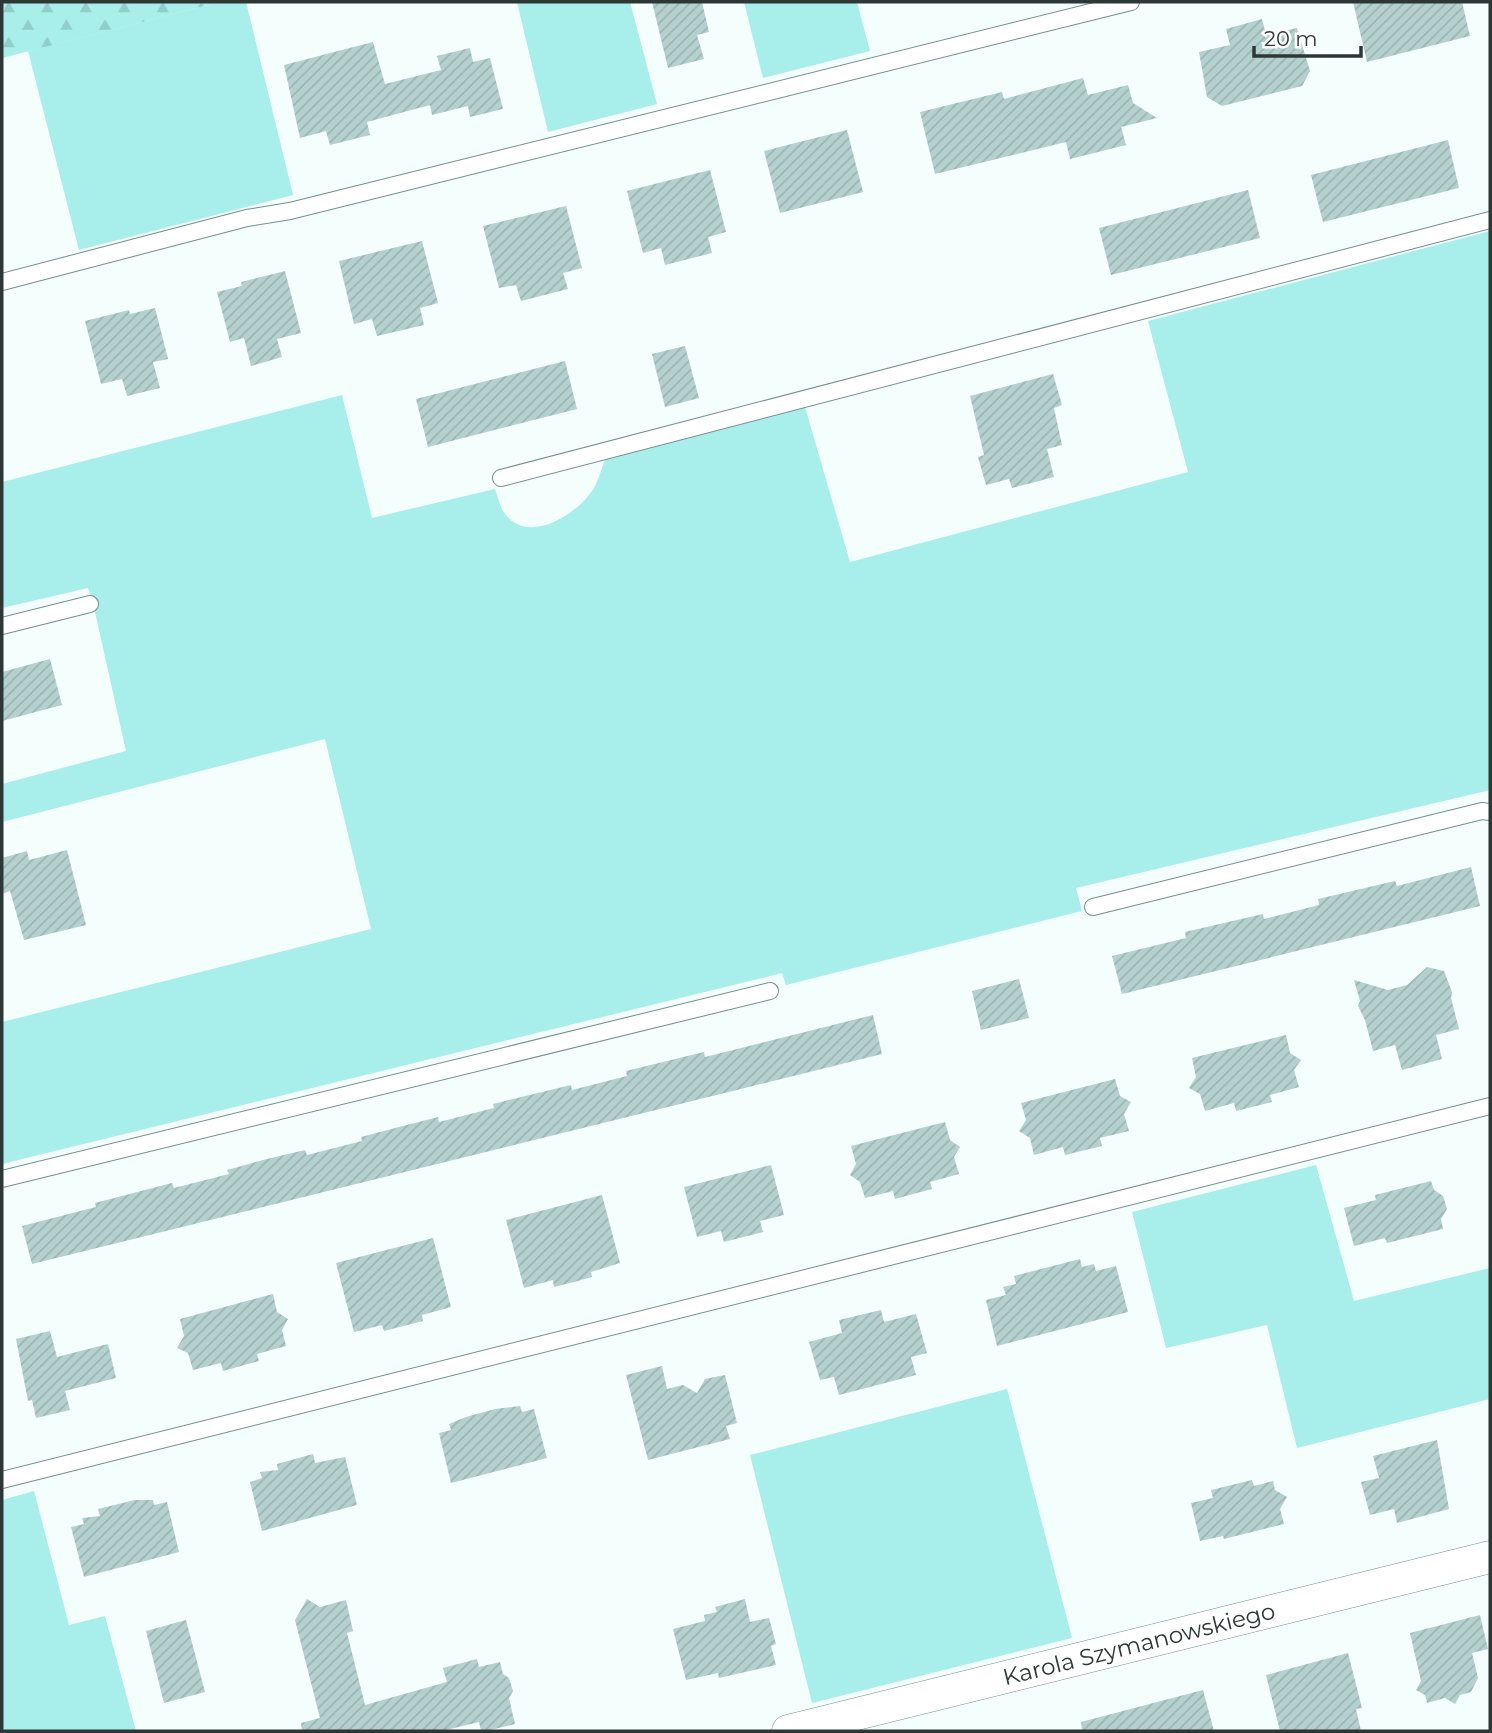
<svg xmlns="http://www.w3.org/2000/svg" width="1492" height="1733" font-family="Montserrat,sans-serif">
<defs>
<pattern id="forest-firs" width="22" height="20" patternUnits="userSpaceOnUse" patternTransform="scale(1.75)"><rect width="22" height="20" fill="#a8eeea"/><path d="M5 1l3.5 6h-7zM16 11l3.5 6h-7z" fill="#91cdc9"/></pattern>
<pattern id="building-hatch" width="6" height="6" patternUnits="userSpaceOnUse" patternTransform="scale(1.75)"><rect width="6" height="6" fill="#b5d1cf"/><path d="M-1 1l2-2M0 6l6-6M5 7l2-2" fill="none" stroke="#9cb4b2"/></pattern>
</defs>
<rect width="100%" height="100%" fill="#f3fefd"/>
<g fill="#a8eeea">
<polygon points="220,2 246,2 293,195 79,250 28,51"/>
<polygon points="517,2 630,2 657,104 548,132"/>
<polygon points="744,2 857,2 870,51 763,78"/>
<path d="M1490 231V790L1076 888 1082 911 786 985 782 973 2 1164V1022L371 929 325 739 2 822V784L126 751 95 612 88 588 2 608V482L342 395 372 518 495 489C498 497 500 508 505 514 529 546 579 513 594 488 599 479 602 467 606 457L805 407 850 562 1188 472 1148 321Z"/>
<polygon points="1316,1165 1354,1301 1490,1268 1490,1399 1297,1448 1267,1325 1166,1348 1132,1212"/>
<polygon points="1007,1389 1072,1638 812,1703 750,1455"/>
<polygon points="34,1491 69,1625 105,1616 136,1731 2,1731 2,1500"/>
</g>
<polygon fill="url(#forest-firs)" points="2,2 220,2 2,58"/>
<g fill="url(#building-hatch)">
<polygon points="652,2 702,2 709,32 697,35 704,59 668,68"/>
<polygon points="1353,2 1462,2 1470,36 1367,62"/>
<polygon points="1262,19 1266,35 1297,28 1310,71 1302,86 1222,106 1207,97 1199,52 1230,45 1226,29"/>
<polygon points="373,42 385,84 441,70 437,56 470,48 473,62 490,58 503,109 470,117 468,106 432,115 430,105 367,122 370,135 330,145 326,131 300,138 284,65"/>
<polygon points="1083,78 1088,95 1128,85 1133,103 1157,118 1121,127 1126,145 1070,159 1066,142 935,174 920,112 1002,92 1004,99"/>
<polygon points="847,130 863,192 780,213 764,151"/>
<polygon points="1448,140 1459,188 1323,222 1311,175"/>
<polygon points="710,170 726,232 708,237 712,253 665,265 661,248 643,253 627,191"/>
<polygon points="1248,190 1260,238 1111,275 1099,228"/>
<polygon points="566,206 582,268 563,273 568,289 521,301 516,285 499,288 483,226"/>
<polygon points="422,241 438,303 420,308 424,325 377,336 372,319 354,324 339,261"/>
<polygon points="285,271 301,333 277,339 282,357 251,366 244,338 230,342 217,292 242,286 241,282"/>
<polygon points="155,308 168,359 153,362 160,388 127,396 122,379 101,384 85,321 129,310 130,314"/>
<polygon points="685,346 699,398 665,407 652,354"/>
<polygon points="565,361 577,409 428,447 416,399"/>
<polygon points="1053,374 1062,405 1054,408 1062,445 1047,449 1054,477 1012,488 1009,479 986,485 978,457 984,455 970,396"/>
<polygon points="50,659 62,705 2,721 2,672"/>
<polygon points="67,850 86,925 24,940 10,891 2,894 2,858 27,851 29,860"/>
<polygon points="1471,867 1480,906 1122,994 1112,956 1186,938 1185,932 1263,914 1264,919 1319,905 1318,899 1395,881 1397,886"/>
<polygon points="1427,967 1444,971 1452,992 1451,998 1459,1029 1436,1035 1442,1059 1402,1070 1395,1045 1373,1051 1365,1020 1358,1006 1360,1001 1354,980 1388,990 1407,985"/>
<polygon points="1019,979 1029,1018 981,1030 972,991"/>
<polygon points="873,1015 882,1054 32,1264 22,1226 96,1207 95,1203 172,1183 174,1188 229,1174 227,1170 267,1159 305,1150 307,1155 362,1141 361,1137 403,1126 438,1117 439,1122 494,1108 493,1104 509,1100 571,1085 572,1090 627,1076 626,1071 704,1052 705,1057"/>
<polygon points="1286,1035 1290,1053 1301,1060 1294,1070 1299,1087 1270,1095 1272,1102 1236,1111 1234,1103 1205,1111 1200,1094 1189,1088 1196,1077 1192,1058"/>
<polygon points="1115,1079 1120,1096 1131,1102 1124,1114 1129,1131 1100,1138 1102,1146 1065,1155 1063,1147 1034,1155 1030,1138 1019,1131 1026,1120 1021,1103"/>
<polygon points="945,1122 950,1140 960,1147 954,1157 959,1174 930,1182 932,1189 913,1194 895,1199 893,1191 865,1198 860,1182 850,1175 856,1164 851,1146"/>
<polygon points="771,1165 784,1215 760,1221 763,1232 724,1242 721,1231 697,1237 684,1187"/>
<polygon points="1431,1181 1434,1190 1443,1196 1447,1209 1441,1219 1443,1229 1387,1243 1385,1238 1354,1246 1344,1208 1376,1200 1375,1195"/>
<polygon points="602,1195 620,1263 591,1272 592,1277 574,1282 554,1287 553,1280 524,1288 506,1220"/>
<polygon points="433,1238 451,1307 422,1315 423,1321 384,1331 382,1325 354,1332 336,1263"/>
<polygon points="1080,1259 1082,1267 1094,1264 1096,1271 1116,1266 1128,1312 997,1346 986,1300 1006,1295 1003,1287 1016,1284 1014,1276"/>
<polygon points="273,1294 277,1312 288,1319 282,1330 286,1346 257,1354 259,1361 223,1371 221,1363 193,1370 188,1353 177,1348 184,1336 180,1319"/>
<polygon points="881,1310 884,1322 916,1314 927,1353 911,1357 916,1375 839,1395 834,1377 820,1380 809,1342 842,1333 839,1320"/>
<polygon points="50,1331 57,1357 108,1344 116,1378 65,1391 70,1410 36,1418 32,1400 28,1401 16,1339"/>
<polygon points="662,1366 667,1389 683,1385 697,1393 705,1379 725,1375 737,1423 726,1426 730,1439 648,1460 626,1375"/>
<polygon points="520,1406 522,1412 534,1409 547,1458 451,1483 439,1433 451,1430 449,1424 466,1417 495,1409"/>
<polygon points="1437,1440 1449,1509 1397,1523 1394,1509 1370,1515 1361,1482 1379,1478 1373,1456"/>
<polygon points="313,1454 315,1463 345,1457 357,1505 262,1531 250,1482 262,1478 260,1472 278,1470 277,1464"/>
<polygon points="1252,1480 1254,1486 1273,1481 1275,1490 1287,1497 1280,1509 1284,1524 1224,1539 1223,1536 1200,1541 1191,1503 1213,1498 1211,1490"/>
<polygon points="135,1500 153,1500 154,1505 167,1502 179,1552 84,1577 71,1527 84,1524 82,1518 100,1516 98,1509"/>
<polygon points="307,1599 320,1607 346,1600 353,1631 347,1633 365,1705 447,1682 443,1668 477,1659 479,1667 500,1662 503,1674 509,1678 513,1691 509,1698 515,1724 486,1731 481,1731 479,1722 442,1731 302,1731 301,1723 320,1718 295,1620"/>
<polygon points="745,1599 750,1622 769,1618 776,1644 771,1646 776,1665 719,1678 718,1673 686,1680 673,1629 705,1621 704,1615 717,1612 715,1607"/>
<polygon points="1480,1615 1488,1649 1472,1653 1478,1678 1471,1692 1460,1695 1455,1704 1445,1698 1427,1703 1425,1695 1416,1690 1421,1681 1410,1633"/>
<polygon points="186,1620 205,1692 164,1703 146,1631"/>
<polygon points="1348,1653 1362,1708 1356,1709 1361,1731 1280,1731 1266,1675"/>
<polygon points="1203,1690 1214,1731 1082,1731 1081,1722"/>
</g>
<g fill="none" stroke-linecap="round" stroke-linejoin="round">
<g stroke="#76908e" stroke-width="18">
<g id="lane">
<polyline points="2,282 247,218 290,211 1131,2"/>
<polyline points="501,478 1490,220"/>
<polyline points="2,626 90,604"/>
<polyline points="1093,907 1482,811 1490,812"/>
<polyline points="2,1179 770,991"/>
<polyline points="2,1480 1490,1106"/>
</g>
</g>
<g stroke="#76908e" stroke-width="33">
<polyline id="street" points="788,1731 1490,1557"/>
</g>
<use href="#lane" stroke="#fff" stroke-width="16"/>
<use href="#street" stroke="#fff" stroke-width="32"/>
</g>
<g text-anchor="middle" stroke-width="6" stroke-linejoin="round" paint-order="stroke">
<g font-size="23" fill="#2c3736" stroke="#fff">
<text transform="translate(1139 1644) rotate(-14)" y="8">Karola Szymanowskiego</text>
</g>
</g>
<rect width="1492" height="1733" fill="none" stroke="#2c3736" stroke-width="7"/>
<path d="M1254 46v10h107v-10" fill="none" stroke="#2c3736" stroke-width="3.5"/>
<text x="1264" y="46" font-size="21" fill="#2c3736" stroke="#ffffff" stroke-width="5" paint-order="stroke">20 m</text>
</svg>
